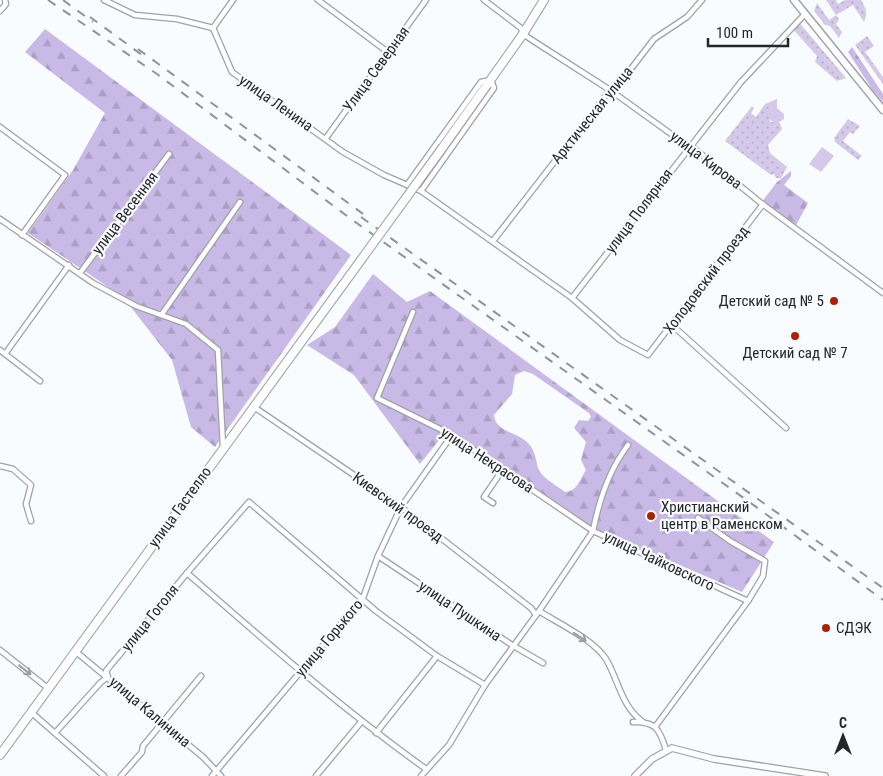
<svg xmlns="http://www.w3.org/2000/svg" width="883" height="776" font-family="'Roboto Condensed',sans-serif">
<defs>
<pattern id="grass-dots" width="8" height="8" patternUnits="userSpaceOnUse" patternTransform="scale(1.25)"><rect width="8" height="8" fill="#d4c9e8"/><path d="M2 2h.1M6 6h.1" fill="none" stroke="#b6acc7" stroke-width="1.8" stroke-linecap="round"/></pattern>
<pattern id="forest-firs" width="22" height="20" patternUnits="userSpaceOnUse" patternTransform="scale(1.25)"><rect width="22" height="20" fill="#c9b9e6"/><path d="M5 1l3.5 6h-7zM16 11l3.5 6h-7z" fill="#ac9fc5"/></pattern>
</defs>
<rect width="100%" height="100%" fill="#f8fcfe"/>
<g fill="url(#grass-dots)">
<path d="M826 0H836L838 4 845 0H861C866 8 868 13 864 22L853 5 836 15 839 19 836 24 842 32 839 38 830 26 825 25 814 11 817 3 829 20 836 15Z"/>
<polygon points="797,20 846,78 837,81 815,62 817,56 791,27"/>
<polygon points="867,36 874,46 865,52 883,77 883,84 855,45"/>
<polygon points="765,104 771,109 769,119 771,122 780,123 782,129 768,145 770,153 787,167 781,178 776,178 774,174 771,175 725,141 752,106 754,108 751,113 756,117"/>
<polygon points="848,119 860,126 853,134 850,132 843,141 862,156 858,160 835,142 834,138"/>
</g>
<g fill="url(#forest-firs)" fill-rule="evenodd">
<polygon points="45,29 351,255 215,447 191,427 172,360 123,297 28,233 73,170 105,113 25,52"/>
<polygon points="852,47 883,94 883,102 872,89 848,52"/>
<polygon points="791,171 791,176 784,185 808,203 795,227 761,203 777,182"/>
<path d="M373 274 407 302 430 291 774 542 742 592 596 529 448 429 420 464 354 375 307 345 335 327ZM524 371 533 374 589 413 591 417 588 421 579 420 574 428 586 442 581 460 586 470C580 479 578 491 565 492 557 486 546 480 540 472 535 464 538 454 528 443 517 431 496 433 494 415L512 394 515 375Z"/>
</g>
<g fill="#d4c9e8">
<polygon points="777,99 777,108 784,114 784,119 776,124 769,119 768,113 771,109 765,104"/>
<polygon points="822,147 834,156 821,172 809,164"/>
</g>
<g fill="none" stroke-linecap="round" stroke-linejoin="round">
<g stroke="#9fa2a5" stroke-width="7">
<g id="minor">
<polyline points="104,0 135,15 177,19 213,28"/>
<polyline points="318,0 389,53"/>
<polyline points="484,0 521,28 523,34 535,42 610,90 685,144 690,145 761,203 883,293"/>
<polyline points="0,11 6,4 5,0"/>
<polyline points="213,28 232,72 343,152 384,175 421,191 572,298 620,340 648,355 763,204"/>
<polyline points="213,28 233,0"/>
<polyline points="0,127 65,175 22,235"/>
<polyline points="326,138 426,0"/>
<polyline points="407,185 481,82 491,80 494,88 421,191"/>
<polyline points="0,219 93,283 136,306 186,324 218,350 223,447"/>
<polyline points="493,241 610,90 627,74 654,39 687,17 702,0"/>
<polyline points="80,273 169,154"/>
<polyline points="572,298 741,82 805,14"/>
<path d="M413 312 377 398 452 435 593 531C599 500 609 470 628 445"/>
<polyline points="162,314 240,202"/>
<polyline points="672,325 786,428"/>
<polyline points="0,350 40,381"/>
<polyline points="5,354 69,265"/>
<polyline points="254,407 401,507 531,608 536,615"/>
<polyline points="0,466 13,469 31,485 26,504 31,521"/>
<polyline points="493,503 484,497 503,469"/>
<polyline points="378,556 512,645 543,663"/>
<path d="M187 573C265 641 342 709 426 769"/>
<path d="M539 611C558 623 594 640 606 659 619 681 621 706 643 722"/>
<polyline points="0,650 49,689"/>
<polyline points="75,651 203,757 221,776"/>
<polyline points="32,713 104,776"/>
<path d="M633 722C656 721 660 730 666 750"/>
<polyline points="655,727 748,601 763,576 765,561 730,541 698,518"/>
<polyline points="55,733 101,682 108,677 106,671 187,573 249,502 376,611 437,656 485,685"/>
<polyline points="376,733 437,656"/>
<polyline points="121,776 142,752 143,746 201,676"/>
<polyline points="212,776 363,598 378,556 401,507 452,435"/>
<polyline points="316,776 361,722"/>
<polyline points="421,776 449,745 485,685 539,611 593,531 748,601"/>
</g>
</g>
<g stroke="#9fa2a5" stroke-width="8">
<polyline id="tertiary" points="635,776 652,759 672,748 714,759 825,776"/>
</g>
<g stroke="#9fa2a5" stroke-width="9">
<polyline id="secondary" points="794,0 883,110"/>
</g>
<g stroke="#9fa2a5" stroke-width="10">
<g id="primary">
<polyline points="443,147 523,34 544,0"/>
<polyline points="0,755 361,260"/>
</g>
</g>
<use href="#minor" stroke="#fff" stroke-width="4.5"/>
<use href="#tertiary" stroke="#fff" stroke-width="5.5"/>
<use href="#secondary" stroke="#fff" stroke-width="6"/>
<use href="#primary" stroke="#fff" stroke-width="8"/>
<g stroke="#919495" stroke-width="2" stroke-dasharray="9 9" stroke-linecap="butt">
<polyline points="48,0 157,74 351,219 748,501 883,600"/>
<polyline points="63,0 93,22"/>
<polyline points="90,17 142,55"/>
<polyline points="138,49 370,219"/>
<polyline points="361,217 883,588"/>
</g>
<g stroke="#9fa2a5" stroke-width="10" stroke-linecap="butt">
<polyline id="primary-bridge" points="361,260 443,147"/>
</g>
<use href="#primary-bridge" stroke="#fff" stroke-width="8"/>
</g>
<defs><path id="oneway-shaft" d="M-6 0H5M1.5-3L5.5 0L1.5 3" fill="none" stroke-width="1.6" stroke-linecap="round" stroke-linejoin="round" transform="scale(1.25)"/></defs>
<g stroke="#9c9d9e">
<use href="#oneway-shaft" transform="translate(580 637) rotate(33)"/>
<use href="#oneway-shaft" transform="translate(25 670) rotate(38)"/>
</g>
<g fill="#ae2003" stroke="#f8fcfe" stroke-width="2">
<circle cx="834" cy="301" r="5"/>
<circle cx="795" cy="336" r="5"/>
<circle cx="651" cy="516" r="5"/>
<circle cx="826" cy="628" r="5"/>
</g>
<g text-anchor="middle" stroke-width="4.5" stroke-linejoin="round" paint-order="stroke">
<g font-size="15" fill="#242627" stroke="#f8fcfe">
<text transform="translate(376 69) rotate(-54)" y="5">Улица Северная</text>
<text transform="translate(276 103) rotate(35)" y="5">улица Ленина</text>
<text transform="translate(592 115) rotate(-51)" y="5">Арктическая улица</text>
<text transform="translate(706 160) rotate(37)" y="5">улица Кирова</text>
<text transform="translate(639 211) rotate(-53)" y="5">улица Полярная</text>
<text transform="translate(125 213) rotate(-53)" y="5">улица Весенняя</text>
<text transform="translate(706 280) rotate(-53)" y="5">Холодовский проезд</text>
<text transform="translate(487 460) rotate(33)" y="5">улица Некрасова</text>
<text transform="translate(180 507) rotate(-54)" y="5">улица Гастелло</text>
<text transform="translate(398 507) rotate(36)" y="5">Киевский проезд</text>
<text transform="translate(659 561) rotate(25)" y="5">улица Чайковского</text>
<text transform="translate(460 611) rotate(34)" y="5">улица Пушкина</text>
<text transform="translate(150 618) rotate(-51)" y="5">улица Гоголя</text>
<text transform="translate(329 638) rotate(-50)" y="5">улица Горького</text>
<text transform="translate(150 712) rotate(40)" y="5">улица Калинина</text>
</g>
<g font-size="15" fill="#242627" stroke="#f8fcfe" text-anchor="start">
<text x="824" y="306" text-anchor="end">Детский сад № 5</text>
<text x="795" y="358" text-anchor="middle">Детский сад № 7</text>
<text x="661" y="512">Христианский<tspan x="661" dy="17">центр в Раменском</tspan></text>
<text x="836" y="633">СДЭК</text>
</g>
</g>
<g transform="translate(843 736)" stroke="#f8fcfe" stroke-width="4" paint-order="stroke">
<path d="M0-4L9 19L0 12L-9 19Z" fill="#242627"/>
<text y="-8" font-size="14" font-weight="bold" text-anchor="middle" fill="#242627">С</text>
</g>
<path d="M708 38v8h80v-8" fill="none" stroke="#242627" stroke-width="2.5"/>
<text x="716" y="38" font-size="15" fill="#242627" stroke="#f8fcfe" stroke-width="4" paint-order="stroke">100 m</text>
</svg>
